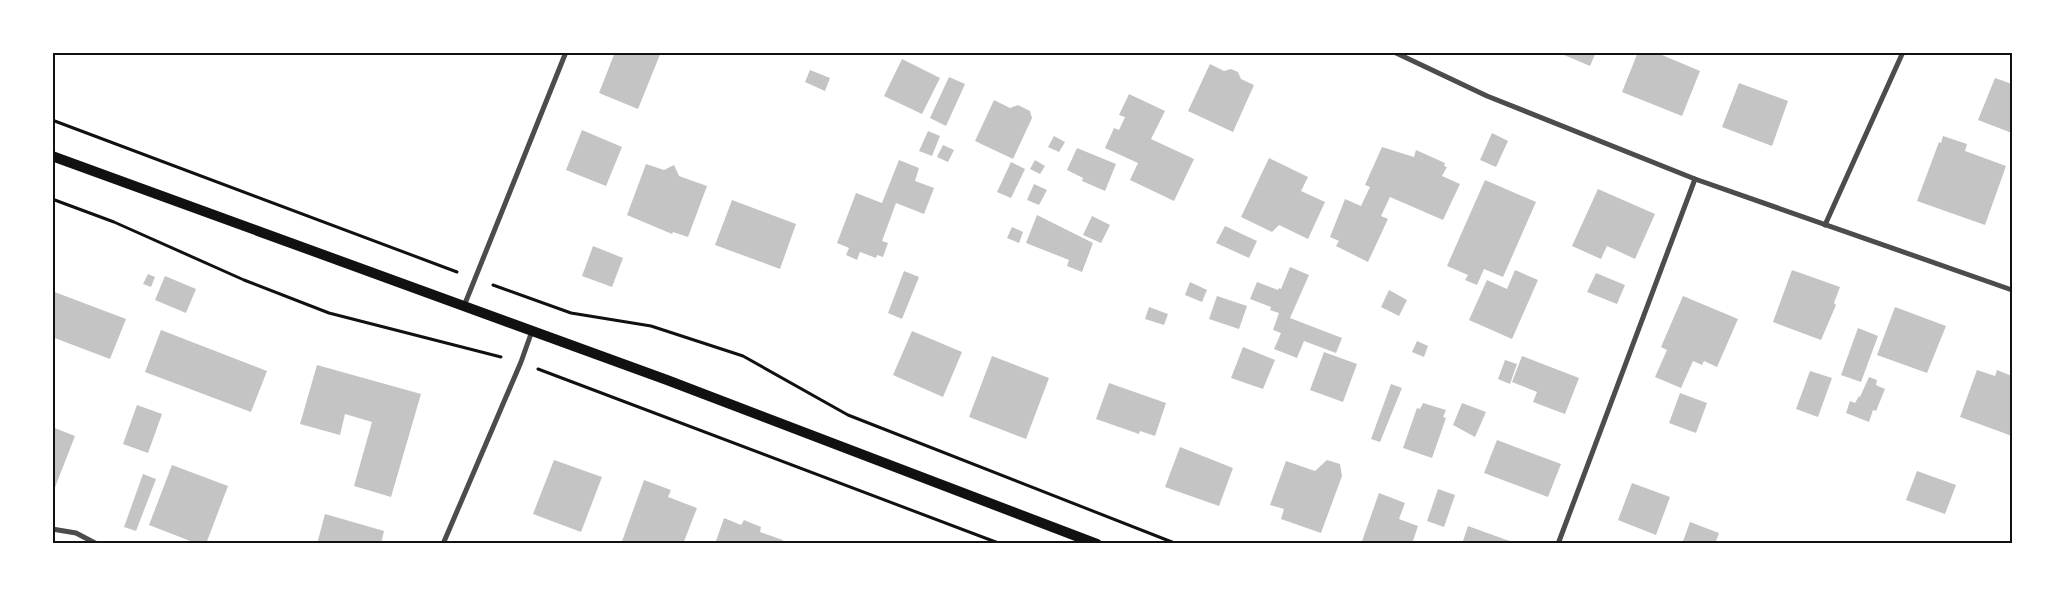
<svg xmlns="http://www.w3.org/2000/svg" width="2065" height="596" font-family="'DM Sans',sans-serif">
<rect width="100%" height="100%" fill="#fff"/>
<g fill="#c4c4c4">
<polygon points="615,52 661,52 638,109 599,93"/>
<polygon points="1565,52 1596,52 1590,66 1564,55"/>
<polygon points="1638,52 1655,52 1700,71 1682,116 1622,92"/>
<polygon points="902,59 940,78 922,114 884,96"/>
<polygon points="1210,64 1224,71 1231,69 1238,72 1241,79 1254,85 1233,132 1188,111"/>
<polygon points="810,70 830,78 825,91 805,82"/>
<polygon points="949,77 965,84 946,126 930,118"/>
<polygon points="1995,78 2012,84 2012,133 1978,120"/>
<polygon points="1739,83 1788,101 1772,146 1722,127"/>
<polygon points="1129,94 1165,111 1151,139 1194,159 1174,201 1130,180 1138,163 1105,148 1114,128 1119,130 1125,117 1119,115"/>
<polygon points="994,100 1010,108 1018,105 1030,111 1032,118 1013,159 975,141"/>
<polygon points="582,130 622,147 606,186 566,170"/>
<polygon points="928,131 940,136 932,156 919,151"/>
<polygon points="1492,133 1508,141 1496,167 1480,160"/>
<polygon points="1054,136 1065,142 1059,152 1048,147"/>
<polygon points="1943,136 1967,144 1965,151 2006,166 1985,225 1917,201 1939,142 1941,143"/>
<polygon points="943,145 954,150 948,162 937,157"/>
<polygon points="1382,147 1414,157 1416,150 1445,163 1444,166 1447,167 1442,176 1460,184 1443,220 1390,197 1381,216 1388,219 1368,262 1336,246 1339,241 1330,237 1345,199 1361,206 1370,187 1365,185"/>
<polygon points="1077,148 1116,164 1105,191 1082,181 1083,178 1067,170"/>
<polygon points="1269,158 1308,177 1301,191 1325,202 1308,239 1279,225 1272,232 1241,217"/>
<polygon points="899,160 919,168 915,181 934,188 924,214 896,203 882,241 888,243 883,257 877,255 876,258 860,252 857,260 846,255 849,248 837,243 856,193 882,203"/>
<polygon points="1035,160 1045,166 1040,174 1030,169"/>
<polygon points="1011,162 1025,169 1011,198 997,192"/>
<polygon points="646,164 664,170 674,165 679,176 707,186 688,237 673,232 672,234 627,215"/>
<polygon points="1485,180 1536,202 1503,277 1484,269 1477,285 1465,280 1468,275 1447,266"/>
<polygon points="1034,184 1047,190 1039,205 1027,200"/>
<polygon points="1598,189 1655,214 1635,259 1607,246 1601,259 1572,246"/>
<polygon points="732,200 796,224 780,269 715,245"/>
<polygon points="1037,215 1093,243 1082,272 1067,266 1069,260 1026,243"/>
<polygon points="1092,216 1110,225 1101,243 1083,235"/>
<polygon points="1225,226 1257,241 1249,258 1216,243"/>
<polygon points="1012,227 1023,232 1019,243 1007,238"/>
<polygon points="593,246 623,258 612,287 582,276"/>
<polygon points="1290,267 1309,275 1290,318 1342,338 1336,353 1304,341 1297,358 1274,349 1281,333 1273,330 1279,313 1270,310 1271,307 1250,299 1257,282 1278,290 1279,288 1281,289"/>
<polygon points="1515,270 1538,280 1512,339 1469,320 1487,280 1507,289"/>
<polygon points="1792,270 1840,287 1834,303 1836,305 1821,340 1773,322"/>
<polygon points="904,271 919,277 902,319 888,313"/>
<polygon points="1596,273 1625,285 1617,304 1587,292"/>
<polygon points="148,274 155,277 151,287 143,284"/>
<polygon points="165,276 196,289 186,313 155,300"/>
<polygon points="1190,282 1207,290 1202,302 1185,295"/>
<polygon points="1389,290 1407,300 1399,316 1381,307"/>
<polygon points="52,291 126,319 110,359 52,337"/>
<polygon points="1217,296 1247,306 1239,329 1209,319"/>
<polygon points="1683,296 1738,319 1717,367 1704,361 1702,365 1693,361 1681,388 1655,377 1667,350 1661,347"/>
<polygon points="1149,307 1168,314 1164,325 1145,319"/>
<polygon points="1895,307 1946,326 1927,373 1877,355"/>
<polygon points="1858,328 1878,336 1861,382 1841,375"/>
<polygon points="161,330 267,371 251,412 145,372"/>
<polygon points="912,331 962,352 943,397 893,375"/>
<polygon points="1417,341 1428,346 1424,357 1412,352"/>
<polygon points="1243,347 1275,360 1263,389 1231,378"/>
<polygon points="1324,352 1357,364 1343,402 1310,390"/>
<polygon points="992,356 1049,378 1026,439 969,417"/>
<polygon points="1522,356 1579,378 1565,414 1533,402 1537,392 1512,382"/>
<polygon points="1505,360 1517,364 1510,384 1498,379"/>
<polygon points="317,365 421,394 391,497 354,486 372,422 345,414 340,435 300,424"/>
<polygon points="1977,370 1995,376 1997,370 2012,376 2012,436 1960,417"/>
<polygon points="1810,371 1832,378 1818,417 1796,409"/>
<polygon points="1869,377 1877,380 1876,385 1885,389 1876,411 1873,410 1869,422 1846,413 1850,401 1855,403 1859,396 1860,397"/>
<polygon points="1109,383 1166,403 1155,436 1140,431 1139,434 1096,419"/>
<polygon points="1391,384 1402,388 1380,442 1371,439"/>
<polygon points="1680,393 1707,403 1696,433 1669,423"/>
<polygon points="1423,403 1446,410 1443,417 1446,418 1432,458 1403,448 1417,408 1420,409"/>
<polygon points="1462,403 1486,412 1475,437 1453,425"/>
<polygon points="137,405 162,414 148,453 123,444"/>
<polygon points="52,427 75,436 54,490 52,490"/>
<polygon points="1497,440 1561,464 1548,497 1484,473"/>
<polygon points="1180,447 1233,468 1219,506 1165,487"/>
<polygon points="554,460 602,477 581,532 533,514"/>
<polygon points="1327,460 1340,464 1342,476 1321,533 1281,519 1284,509 1270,505 1286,461 1315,471"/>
<polygon points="172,465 228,486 206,544 198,544 149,525"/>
<polygon points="1917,471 1956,485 1945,514 1906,500"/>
<polygon points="143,474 156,479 136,531 124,527"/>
<polygon points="644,480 671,490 668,497 697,508 683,544 621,544"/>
<polygon points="1632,483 1670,497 1656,535 1618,520"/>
<polygon points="1438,489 1455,495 1444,527 1427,521"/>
<polygon points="1379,493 1405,503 1399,519 1418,526 1412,544 1361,544"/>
<polygon points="325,514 384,531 381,544 317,544"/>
<polygon points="724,518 741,525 744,520 761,527 760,532 783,540 782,544 715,544"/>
<polygon points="1690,522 1719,533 1715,544 1682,544"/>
<polygon points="1468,526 1515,543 1515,544 1462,544"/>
</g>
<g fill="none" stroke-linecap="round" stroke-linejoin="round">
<g stroke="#111" stroke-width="3">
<polyline points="52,120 457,272"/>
<polyline points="52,199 114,222 244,280 329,313 501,357"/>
<polyline points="493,285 571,313 651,326 743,356 848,415 1177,544"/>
<polyline points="538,369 1001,544"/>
</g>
<g stroke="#4c4c4c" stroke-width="5">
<polyline points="1394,52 1487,96 1695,179 2012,290"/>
<polyline points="1825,225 1903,52"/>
<polyline points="464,306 566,52"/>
<polyline points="52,529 76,533 97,544"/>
<polyline points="443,544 521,362 532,331"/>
<polyline points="1558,544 1695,179"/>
</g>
<polyline stroke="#111" stroke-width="10" points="52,156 667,380 1097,544"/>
</g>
<rect width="2065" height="596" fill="none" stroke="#ffffff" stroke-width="108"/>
<rect x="54" y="54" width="1957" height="488" fill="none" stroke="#111" stroke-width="2"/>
</svg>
